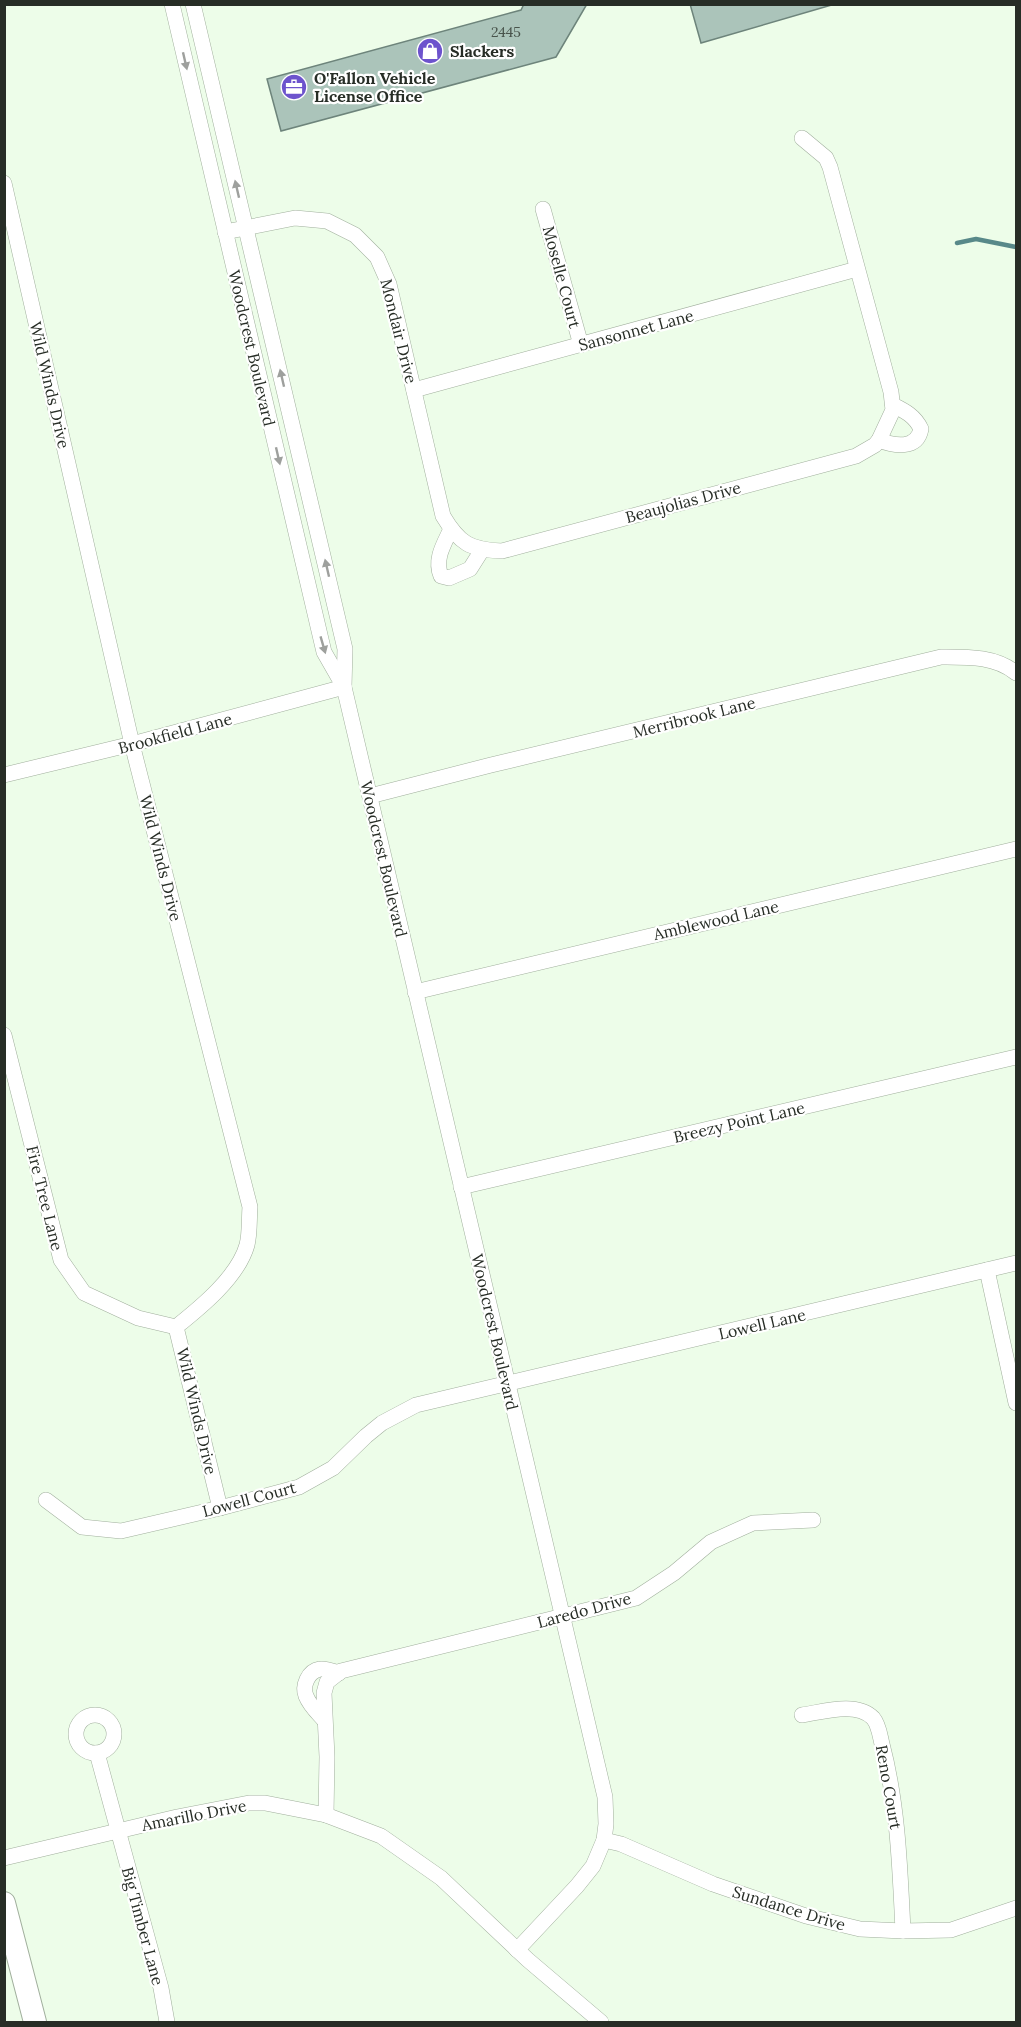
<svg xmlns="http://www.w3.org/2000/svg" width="1021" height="2027" font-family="Lora,serif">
<rect width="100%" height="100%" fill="#edfde9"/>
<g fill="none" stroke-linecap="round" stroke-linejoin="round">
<polyline stroke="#588989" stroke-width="4.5" points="957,243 976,239 1016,247"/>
</g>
<g fill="#abc4ba" stroke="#6d847b" stroke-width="1.5">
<polygon points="524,4 587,4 556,57 281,131 267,79 521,10"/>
<polygon points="690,4 835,4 701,43"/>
</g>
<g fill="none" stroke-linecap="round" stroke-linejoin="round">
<g stroke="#a1af9d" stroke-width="16">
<g id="minor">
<polyline points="172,4 324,652 344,687"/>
<polyline points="193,4 345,649 344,687 605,1797 606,1824 604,1840 593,1866 577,1886 517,1950"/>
<path d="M4 183 132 744 250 1207C249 1219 250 1233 247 1245 238 1277 201 1307 176 1327L220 1508"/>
<polyline points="543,209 581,345"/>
<path d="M225 232 295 218 327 221 355 235 377 257 389 284 443 516C459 543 470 550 502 551L856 456 875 445 879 440 893 410 891 392 830 167 826 158 802 138"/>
<polyline points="414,390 857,269"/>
<path d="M879 440C894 446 917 450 921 429 915 416 905 411 893 405"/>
<path d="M451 529C444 544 434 559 441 576L449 578 470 569 482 550"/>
<polyline points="4,775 132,744 344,687"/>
<path d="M370 796 491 765 941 657C968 657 995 656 1016 673"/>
<polyline points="415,992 1016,849"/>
<polyline points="4,1035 61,1260 84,1293 138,1318 176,1327"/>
<polyline points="461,1187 1016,1057"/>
<polyline points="987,1270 1016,1403"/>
<polyline points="46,1500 82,1527 121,1531 220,1508 299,1487 333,1468 366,1436 382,1423 416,1405 1016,1263"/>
<circle cx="95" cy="1734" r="19"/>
<path d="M802 1715C823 1712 856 1701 873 1718 879 1725 880 1736 882 1744 898 1805 900 1869 903 1931"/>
<path d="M324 1720C318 1713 310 1706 306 1696 302 1686 308 1671 320 1669 325 1668 333 1671 339 1673"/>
<polyline points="97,1753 161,1988 167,2022"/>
<polyline points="326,1815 327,1757 324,1693 327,1682 341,1671 636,1598 674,1573 711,1542 753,1523 813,1520"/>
<polyline points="604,1840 621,1844 713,1884 806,1916 860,1929 903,1931 951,1930 1016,1908"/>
<polyline points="4,1858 177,1817 249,1803 265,1803 326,1815 381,1836 441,1878 528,1960 601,2022"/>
</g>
</g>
<g stroke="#a1af9d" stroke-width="24">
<polyline id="secondary" points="4,1903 35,2022"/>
</g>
<use href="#minor" stroke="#fff" stroke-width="15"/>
<use href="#secondary" stroke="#fff" stroke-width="22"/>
</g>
<defs><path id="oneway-solid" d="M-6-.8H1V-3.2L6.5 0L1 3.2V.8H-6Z" transform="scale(1.5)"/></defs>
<g fill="#9ea09d">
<use href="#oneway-solid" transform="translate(185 61) rotate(77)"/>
<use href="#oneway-solid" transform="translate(237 189) rotate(-103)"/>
<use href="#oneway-solid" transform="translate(282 378) rotate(-103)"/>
<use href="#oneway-solid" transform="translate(278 456) rotate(77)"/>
<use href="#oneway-solid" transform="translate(327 568) rotate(-103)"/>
<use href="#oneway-solid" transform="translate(323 645) rotate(74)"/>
</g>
<defs>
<g id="shop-disc" transform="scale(1.35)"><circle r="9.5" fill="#6d53cd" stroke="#fff"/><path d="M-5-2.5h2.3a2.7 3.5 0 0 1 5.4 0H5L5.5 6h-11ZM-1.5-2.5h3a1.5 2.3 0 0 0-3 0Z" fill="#fff"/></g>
<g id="office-disc" transform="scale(1.35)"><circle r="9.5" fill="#6d53cd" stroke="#fff"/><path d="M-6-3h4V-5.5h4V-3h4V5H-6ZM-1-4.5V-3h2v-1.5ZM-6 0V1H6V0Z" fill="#fff"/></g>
</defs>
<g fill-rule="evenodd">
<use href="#shop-disc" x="430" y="51"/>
<use href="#office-disc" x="294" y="87"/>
</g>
<g text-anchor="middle" stroke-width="4.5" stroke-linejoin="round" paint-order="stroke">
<g font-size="14" fill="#48534b">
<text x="506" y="37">2445</text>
</g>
<g font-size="16" font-weight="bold" fill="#272d26" stroke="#fff" text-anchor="start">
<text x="450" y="57">Slackers</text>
<text x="314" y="84">O'Fallon Vehicle<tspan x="314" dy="18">License Office</tspan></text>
</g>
<g font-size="16" fill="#272d26" stroke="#fff">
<text transform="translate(562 277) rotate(75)" y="6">Moselle Court</text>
<text transform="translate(636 330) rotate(-15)" y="6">Sansonnet Lane</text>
<text transform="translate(399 331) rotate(76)" y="6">Mondair Drive</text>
<text transform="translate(252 348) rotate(77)" y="6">Woodcrest Boulevard</text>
<text transform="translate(50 385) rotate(77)" y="6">Wild Winds Drive</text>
<text transform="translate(683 502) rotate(-15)" y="6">Beaujolias Drive</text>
<text transform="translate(694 717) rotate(-14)" y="6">Merribrook Lane</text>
<text transform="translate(175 733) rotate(-15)" y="6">Brookfield Lane</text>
<text transform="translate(161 858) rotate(76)" y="6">Wild Winds Drive</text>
<text transform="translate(384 859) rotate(77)" y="6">Woodcrest Boulevard</text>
<text transform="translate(716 920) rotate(-13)" y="6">Amblewood Lane</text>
<text transform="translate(739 1122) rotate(-13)" y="6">Breezy Point Lane</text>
<text transform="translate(45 1198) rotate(76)" y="6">Fire Tree Lane</text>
<text transform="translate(762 1324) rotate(-13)" y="6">Lowell Lane</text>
<text transform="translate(495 1332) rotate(77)" y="6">Woodcrest Boulevard</text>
<text transform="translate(197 1411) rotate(77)" y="6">Wild Winds Drive</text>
<text transform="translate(249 1499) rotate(-15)" y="6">Lowell Court</text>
<text transform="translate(584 1610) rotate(-15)" y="6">Laredo Drive</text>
<text transform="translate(889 1787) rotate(80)" y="6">Reno Court</text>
<text transform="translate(194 1815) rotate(-11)" y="6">Amarillo Drive</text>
<text transform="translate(789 1908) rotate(17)" y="6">Sundance Drive</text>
<text transform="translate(143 1926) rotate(75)" y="6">Big Timber Lane</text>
</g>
</g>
<rect width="1021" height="2027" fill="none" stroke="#272d26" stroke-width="12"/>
</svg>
